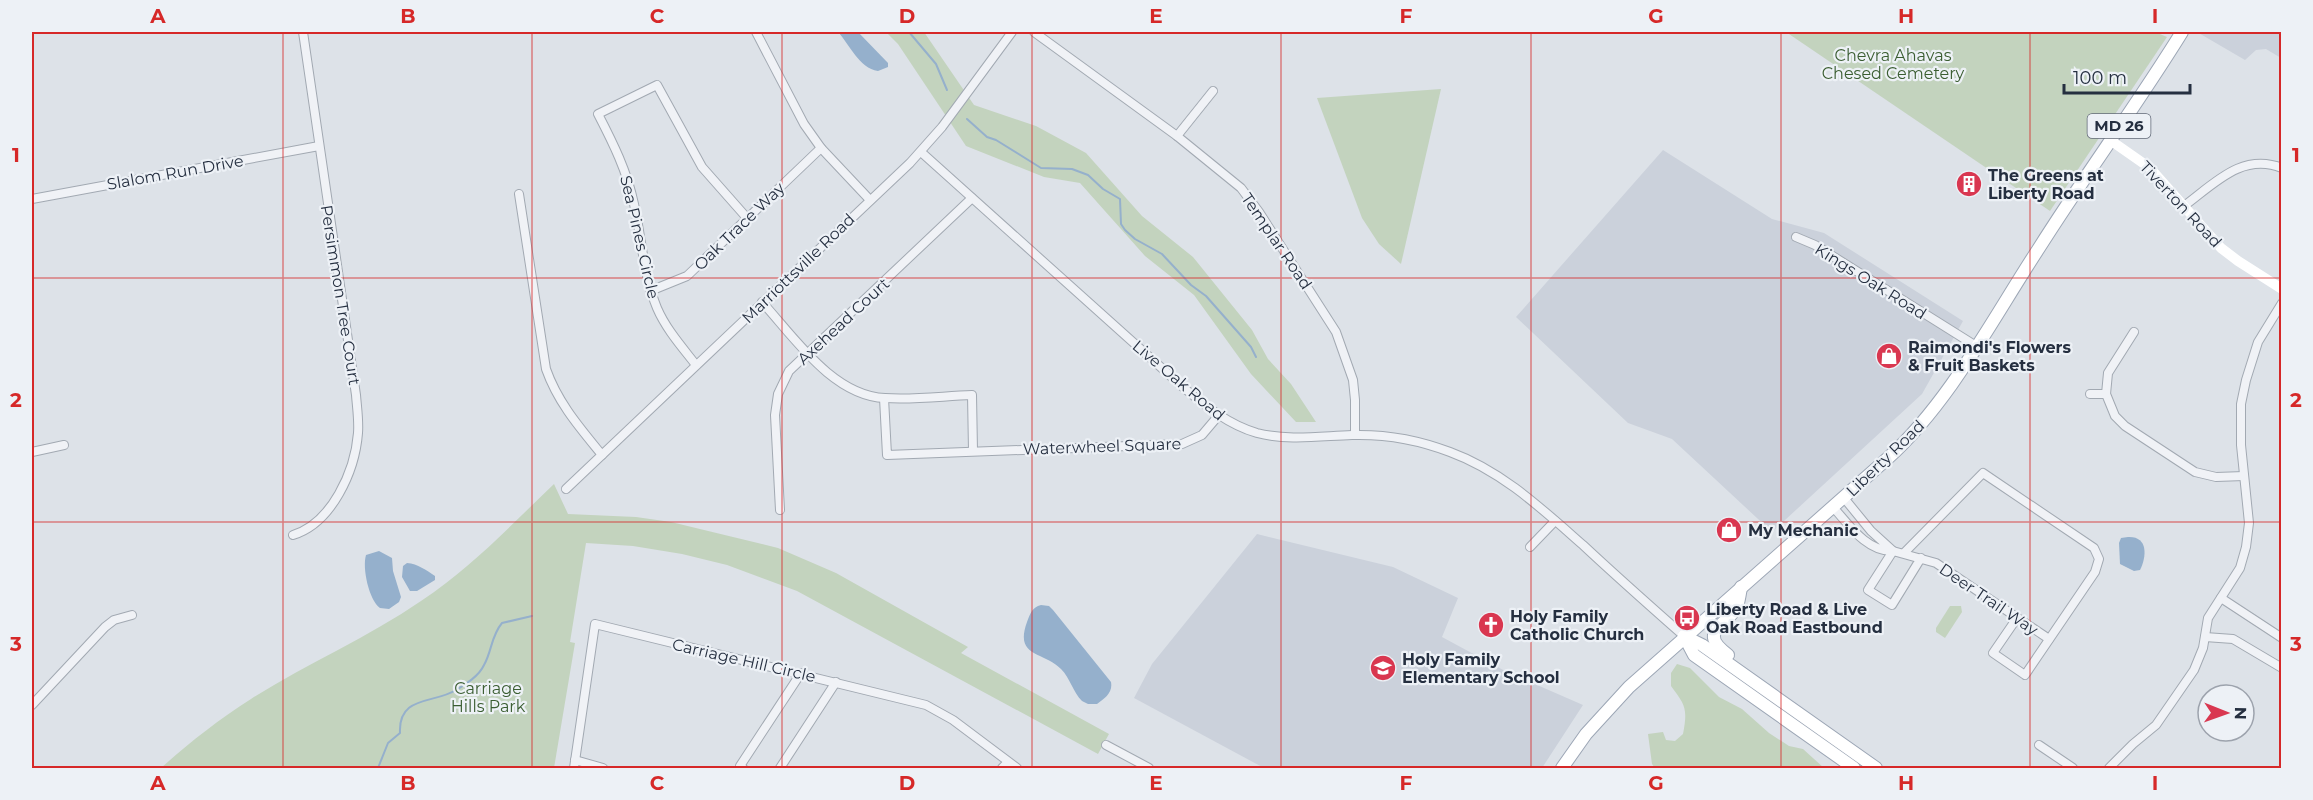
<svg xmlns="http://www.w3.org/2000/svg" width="2313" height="800" font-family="Montserrat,sans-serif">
<rect width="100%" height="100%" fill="#dde2e8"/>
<g fill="#cbd1db">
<polygon points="2197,32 2281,32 2281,58 2266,49 2256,50 2245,60"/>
<polygon points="1663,150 1772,219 1824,233 1963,321 1922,394 1772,532 1672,439 1628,423 1516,317"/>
<polygon points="1257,534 1393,567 1458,598 1442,637 1505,671 1583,705 1542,768 1264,768 1134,698 1152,664"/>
</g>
<g fill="#c3d3be">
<polygon points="886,32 924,32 974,105 1036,126 1086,153 1142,216 1193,257 1252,330 1268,359 1291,384 1316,422 1296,422 1251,374 1194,295 1145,256 1080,183 1044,177 966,146 898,44"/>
<polygon points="1786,32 2155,32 2167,37 2050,211"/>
<polygon points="1441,89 1401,264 1379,244 1362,218 1317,98"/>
<path d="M554 484 568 514 636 517 671 522 778 548 836 573 968 647 961 653 1109 734 1098 754 797 591 727 565 682 554 633 546 586 543 570 642 575 643 554 768H161C189 743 218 720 251 699 306 664 367 638 421 601 471 568 511 525 554 484Z"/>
<polygon points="1950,606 1961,606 1962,612 1945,638 1936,632 1936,628"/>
<path d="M1677 664 1690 668 1719 697 1742 709 1769 733 1789 746 1803 749 1824 768H1655L1652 764 1648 734 1663 732 1666 740 1675 741 1683 734C1688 708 1685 705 1671 686V673Z"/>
</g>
<g fill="#95b0cc">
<path d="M838 32H858L888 63V67L878 71C859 68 850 45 838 32Z"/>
<path d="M2128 537C2148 536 2147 556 2140 570L2134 571 2120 564 2119 543 2121 538Z"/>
<path d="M379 551 392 558 393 571 401 597 399 602 389 609 380 608C369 600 362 568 366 555Z"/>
<path d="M407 563C418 564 426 570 435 576V580L417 591H410L402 577 403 566Z"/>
<path d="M1041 605 1049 606 1053 610 1111 682C1113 693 1105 698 1097 704H1088L1082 701C1073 692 1070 678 1061 669 1044 651 1014 658 1027 622 1030 614 1032 607 1041 605Z"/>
</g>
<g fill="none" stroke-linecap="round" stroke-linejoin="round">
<g stroke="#95b0cc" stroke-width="2">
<polyline points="909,32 936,64 947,90"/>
<polyline points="967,119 987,137 996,140 1041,168 1072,169 1088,175 1103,189 1120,199 1121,224 1125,230 1135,239 1162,254 1191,285 1206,296 1251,347 1256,357"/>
<path d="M378 768 388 743 400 733C398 695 434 704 456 690 466 684 479 676 484 665 492 651 491 636 502 623L532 616"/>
</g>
<g stroke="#a2a9b2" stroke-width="10">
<g id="street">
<polyline points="756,32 804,124 821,148 870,200"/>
<polyline points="1034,32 1177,136 1241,188 1259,212 1336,332 1353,380 1355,400 1355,435"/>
<polyline points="1177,136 1213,91"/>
<path d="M921 152 1184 388C1207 407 1229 425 1257 433 1288 441 1321 436 1352 435 1386 434 1419 440 1450 452 1502 471 1542 509 1583 545 1616 576 1650 606 1684 636"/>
<path d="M519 194 546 369C558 403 580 428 602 455"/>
<polyline points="32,199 319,146"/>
<path d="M2184 206C2214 184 2242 152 2282 168"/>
<polyline points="1796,237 1815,245 1976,346"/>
<polyline points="650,291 687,276 821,148"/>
<path d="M762 302C794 337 833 396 885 398 914 400 943 396 972 395L973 451"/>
<polyline points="2134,332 2108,373 2106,394 2115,416 2125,426 2195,472 2216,477 2244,476"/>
<path d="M696 365C682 347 666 329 657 308 643 274 642 239 634 204 627 171 613 143 598 114L657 85 702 167 747 218"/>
<polyline points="2090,394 2106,394"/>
<polyline points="884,398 887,455 1182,444 1202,435 1219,415"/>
<polyline points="32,452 64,445"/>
<polyline points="566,489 910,163 942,127 1012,32"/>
<path d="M1833 507C1849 525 1867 552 1893 551L1871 531 1844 498"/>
<polyline points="780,510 775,415 778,394 789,371 972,198"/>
<path d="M293 535C332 523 355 471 358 433 359 421 357 408 356 395L303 32"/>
<polyline points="1530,547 1555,521"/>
<polyline points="1904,553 1983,473 2094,548 2099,559 2095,572 2025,675 1993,653 2017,618"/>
<polyline points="1921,558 1892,605 1868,590 1893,551 1936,563 2049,639"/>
<polyline points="2221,598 2282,638"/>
<polyline points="2205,637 2233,639 2282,668"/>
<polyline points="32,705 105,627 114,620 132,615"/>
<polyline points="1106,745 1149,768"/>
<polyline points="2039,745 2073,768"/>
<polyline points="575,760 603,768"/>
<polyline points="574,768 595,624 926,705 953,720 1017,768"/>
<polyline points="743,768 740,766 801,673"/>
<polyline points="780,768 836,682"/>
<polyline points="1002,768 1008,762"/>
<polyline points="2109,768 2133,744 2156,725 2194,670 2203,648 2208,618 2240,568 2246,547 2249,523 2241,445 2241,404 2246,380 2258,342 2282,303"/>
</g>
</g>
<g stroke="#9ca6b5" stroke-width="14">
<g id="primary">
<polyline points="1684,636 1702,645 1876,768"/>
<polyline points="1684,636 1694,655 1854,768"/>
<path d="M1728 655C1695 630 1729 626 1737 606 1739 601 1740 593 1741 587"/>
<path d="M1562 768 1586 734 1629 687 1888 458C1950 402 1993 318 2039 248 2085 175 2137 105 2182 32"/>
</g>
</g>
<use href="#street" stroke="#f0f2f6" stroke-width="8"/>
<polyline stroke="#fff" stroke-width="10" points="2110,140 2150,168 2221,248 2238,261 2282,289"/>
<use href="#primary" stroke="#fff" stroke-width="12"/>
</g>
<path fill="none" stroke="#d62828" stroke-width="1.5" stroke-opacity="0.55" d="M283 32V768M532 32V768M782 32V768M1032 32V768M1281 32V768M1531 32V768M1781 32V768M2030 32V768M32 278H2282M32 522H2282"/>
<defs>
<g id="building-disc" transform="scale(1.35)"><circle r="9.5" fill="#d93750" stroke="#edf1f6"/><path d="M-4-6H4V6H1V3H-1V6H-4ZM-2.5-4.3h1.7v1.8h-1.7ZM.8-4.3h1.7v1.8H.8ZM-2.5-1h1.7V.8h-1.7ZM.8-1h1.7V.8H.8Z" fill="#fff"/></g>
<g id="shop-disc" transform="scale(1.35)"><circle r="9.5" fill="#d93750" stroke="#edf1f6"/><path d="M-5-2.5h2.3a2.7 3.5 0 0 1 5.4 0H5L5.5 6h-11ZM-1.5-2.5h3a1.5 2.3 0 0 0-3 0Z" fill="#fff"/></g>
<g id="bus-disc" transform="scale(1.35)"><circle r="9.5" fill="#d93750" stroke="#edf1f6"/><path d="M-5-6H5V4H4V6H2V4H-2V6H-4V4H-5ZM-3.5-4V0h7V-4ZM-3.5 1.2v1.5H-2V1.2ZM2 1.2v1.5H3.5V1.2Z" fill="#fff"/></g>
<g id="church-disc" transform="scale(1.35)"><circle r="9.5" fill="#d93750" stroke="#edf1f6"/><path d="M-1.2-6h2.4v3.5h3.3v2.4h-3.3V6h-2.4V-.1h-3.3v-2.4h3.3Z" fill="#fff"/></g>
<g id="school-disc" transform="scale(1.35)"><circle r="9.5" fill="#d93750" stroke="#edf1f6"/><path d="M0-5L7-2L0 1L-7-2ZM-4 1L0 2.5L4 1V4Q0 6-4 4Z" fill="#fff"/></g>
</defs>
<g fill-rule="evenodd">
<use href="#building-disc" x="1969" y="184"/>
<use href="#shop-disc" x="1889" y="356"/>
<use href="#shop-disc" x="1729" y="530"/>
<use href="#bus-disc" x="1687" y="618"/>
<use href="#church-disc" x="1491" y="625"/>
<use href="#school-disc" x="1383" y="668"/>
</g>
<g text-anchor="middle" stroke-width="4.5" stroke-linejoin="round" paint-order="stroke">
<rect fill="#edf1f6" stroke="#616977" stroke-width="1.5" x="2087.5" y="114" width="63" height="24" rx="4.5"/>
<g font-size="15" font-weight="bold" fill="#252f40">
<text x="2119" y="131">MD 26</text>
</g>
<g font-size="16" fill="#3a5d31" stroke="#edf1f6">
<text x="1893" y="61">Chevra Ahavas<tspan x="1893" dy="18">Chesed Cemetery</tspan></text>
<text x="488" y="694">Carriage<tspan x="488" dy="18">Hills Park</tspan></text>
</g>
<g font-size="16" fill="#252f40" stroke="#edf1f6">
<text transform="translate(175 172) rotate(-10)" y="6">Slalom Run Drive</text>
<text transform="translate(2181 204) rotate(47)" y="6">Tiverton Road</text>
<text transform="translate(739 226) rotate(-44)" y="6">Oak Trace Way</text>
<text transform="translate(640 237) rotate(77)" y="6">Sea Pines Circle</text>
<text transform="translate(1277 241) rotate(56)" y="6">Templar Road</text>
<text transform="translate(798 268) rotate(-44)" y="6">Marriottsville Road</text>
<text transform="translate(1871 281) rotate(32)" y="6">Kings Oak Road</text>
<text transform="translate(341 295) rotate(81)" y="6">Persimmon Tree Court</text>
<text transform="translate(843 321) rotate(-43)" y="6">Axehead Court</text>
<text transform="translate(1179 380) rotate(40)" y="6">Live Oak Road</text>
<text transform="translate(1102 446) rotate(-2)" y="6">Waterwheel Square</text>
<text transform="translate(1885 458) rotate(-44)" y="6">Liberty Road</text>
<text transform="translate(1989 599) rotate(34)" y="6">Deer Trail Way</text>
<text transform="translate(744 660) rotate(13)" y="6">Carriage Hill Circle</text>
</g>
<g font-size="16" font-weight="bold" fill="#252f40" stroke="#edf1f6" text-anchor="start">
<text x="1988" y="181">The Greens at<tspan x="1988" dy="18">Liberty Road</tspan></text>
<text x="1908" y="353">Raimondi's Flowers<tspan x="1908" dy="18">&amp; Fruit Baskets</tspan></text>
<text x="1748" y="536">My Mechanic</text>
<text x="1706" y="615">Liberty Road &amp; Live<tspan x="1706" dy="18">Oak Road Eastbound</tspan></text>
<text x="1510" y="622">Holy Family<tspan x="1510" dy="18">Catholic Church</tspan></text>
<text x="1402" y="665">Holy Family<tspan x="1402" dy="18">Elementary School</tspan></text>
</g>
</g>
<rect width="2313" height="800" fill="none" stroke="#edf1f6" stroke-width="66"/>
<g transform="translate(2226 713) rotate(91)"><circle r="28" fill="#edf1f6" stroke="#9da3ad" stroke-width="1.5"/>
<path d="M0-4.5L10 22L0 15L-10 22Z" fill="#d93750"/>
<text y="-9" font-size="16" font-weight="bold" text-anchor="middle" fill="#252f40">N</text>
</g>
<path d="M2064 84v9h126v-9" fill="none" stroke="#252f40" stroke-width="3"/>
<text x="2073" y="84" font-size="18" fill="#252f40" stroke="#edf1f6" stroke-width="4.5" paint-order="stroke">100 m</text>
<rect x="33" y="33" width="2247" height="734" fill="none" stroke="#d62828" stroke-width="2"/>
<g font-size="20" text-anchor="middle" font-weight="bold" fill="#d62828">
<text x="158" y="23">A</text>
<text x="408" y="23">B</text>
<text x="657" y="23">C</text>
<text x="907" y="23">D</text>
<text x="1156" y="23">E</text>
<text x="1406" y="23">F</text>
<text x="1656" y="23">G</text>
<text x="1906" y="23">H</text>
<text x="2155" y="23">I</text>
<text x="16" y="162">1</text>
<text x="2296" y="162">1</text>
<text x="16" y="407">2</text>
<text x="2296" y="407">2</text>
<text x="16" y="651">3</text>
<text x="2296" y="651">3</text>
<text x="158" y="790">A</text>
<text x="408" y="790">B</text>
<text x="657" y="790">C</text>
<text x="907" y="790">D</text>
<text x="1156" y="790">E</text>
<text x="1406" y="790">F</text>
<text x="1656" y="790">G</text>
<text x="1906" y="790">H</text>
<text x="2155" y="790">I</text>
</g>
</svg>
